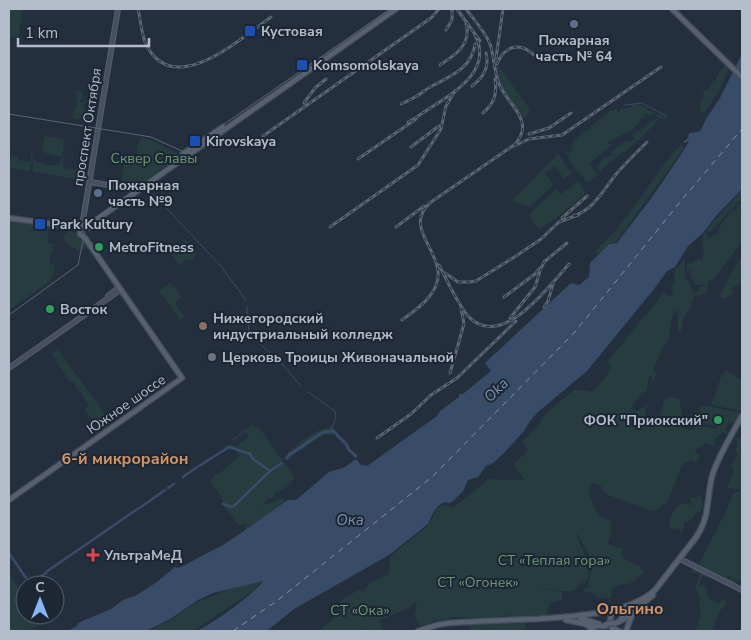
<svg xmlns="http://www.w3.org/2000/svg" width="751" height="640" font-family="'Nunito Sans',sans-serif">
<rect width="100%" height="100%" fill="#242f3e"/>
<g fill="#263c3f">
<polygon points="9,9 23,9 18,38 9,37"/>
<path d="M497 64 529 108V114L521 118C513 99 493 87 497 64Z"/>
<path d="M725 64 727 65 726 67 729 66C725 85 714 97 705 113L700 112 701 102 704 98 701 96 704 95 703 91 708 90 713 82 716 80V77Z"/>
<polygon points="75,91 82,92 83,96 86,96 82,97 82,100 80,99 80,102 83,103 84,100 87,100 85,105 84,103 82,105 85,108 81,108 92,111 92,122 84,120 87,117 88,112 86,112 86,116 84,117 84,113 81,116 77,115 82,119 77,119 73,117 74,108 79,108 72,106 72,104 73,106 77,106 76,99 78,98"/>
<path d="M634 104 642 105 649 111 656 112 650 115 646 114 644 115 645 118H641C637 130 622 134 613 140H610L608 143 611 146 591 162V164L589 163 597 175 589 182H585L584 177H582L573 167 574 165H572L567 158 570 159 569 156 571 155 570 152 569 156 563 153 570 152 573 147 571 144 584 131 586 132C592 126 607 111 616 109L618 110 617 113 620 112V109L631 107Z"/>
<polygon points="658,113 664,115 666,118 659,119 643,136 625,152 622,152 620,155 603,168 600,172 597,165 601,162 602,159 613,154 610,153 626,141 628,142 636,138 632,135 635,134 637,130 641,133 641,128 643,127 644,129 651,120 653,121 659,118 656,116"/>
<polygon points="45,136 64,139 62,157 42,152"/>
<polygon points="141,138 151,140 177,153 175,160 136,188 121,186 124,163 137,159 137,148"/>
<path d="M681 144 684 148 616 242 609 244 599 253H595V252C603 242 613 235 621 224 642 198 659 168 681 144Z"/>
<polygon points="13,150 13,159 16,155 19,161 21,160 21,158 22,161 26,161 26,159 27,161 30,162 31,153 33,153 30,171 9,168 9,159 11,159"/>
<polygon points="558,154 572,173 564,179 555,166 545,173 553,184 551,187 530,207 512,201"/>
<polygon points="33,158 38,163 40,162 44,164 45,162 46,165 58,165 61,162 60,159 64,158 63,166 64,168 73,169 73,165 73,169 80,169 80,170 83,170 84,163 85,165 84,171 91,172 88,181 33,172"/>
<polygon points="578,181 584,190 584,195 555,219 539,229 529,215 531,212 556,190 561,194"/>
<polygon points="742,190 742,201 739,201 711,231 706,233 707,236 711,238 712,235 716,235 722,223 733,209 737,211 737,204 742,205 742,241 714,279 709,281 707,292 701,295 695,296 694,294 691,306 683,320 681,331 678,332 678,309 672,316 669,339 664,345 653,370 656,374 654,381 652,381 652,375 649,376 646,391 634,402 632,408 634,411 637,411 648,404 645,411 647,427 658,425 664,400 671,397 679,399 682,412 679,425 681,428 694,430 695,425 718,429 717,427 697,421 701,405 739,412 736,423 727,423 727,428 725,429 728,434 723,432 714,440 715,447 706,443 694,451 700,455 696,463 691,460 682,465 667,503 661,505 657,511 649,510 608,495 604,492 601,486 595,483 592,484 588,493 598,515 611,521 611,532 608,544 623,549 621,555 624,559 641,567 640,569 645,571 644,573 629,584 619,585 611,589 611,599 596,597 595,594 583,591 584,589 590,586 588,584 593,562 577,534 566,533 576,534 585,555 591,561 587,581 580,584 573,591 562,591 533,587 562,592 562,600 550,603 546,616 509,617 508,615 491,618 454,617 435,621 421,627 414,615 417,607 415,601 409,609 404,606 407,609 380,620 384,631 368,631 367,629 361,631 319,631 334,618 339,608 341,606 340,601 360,589 363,592 371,582 388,574 388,579 390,556 429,525 437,508 444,505 453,508 490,478 499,480 525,480 513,465 528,450 522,442 541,423 543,416 575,389 592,392 601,383 611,369 608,361 658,300 663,293 667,294 668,297 674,294 671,288 674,283 675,271 685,258 685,277 690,284 694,293 696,291 699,291 698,289 703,285 696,285 694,282 695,279 692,280 690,275 691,269 686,270 688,261 690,264 700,259 702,261 704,248 702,245 704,233 708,231 708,228"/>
<path d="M9 219 50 226V228L35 226 49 229 47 241 52 245 54 243V246L51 248H53V252L51 251C48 257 50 262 52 267V264L55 265 54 273 50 277V281L9 310Z"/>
<polygon points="69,231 78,234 83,237 87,244 85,249 77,250 65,242 64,235"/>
<path d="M186 239 197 254 193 257 194 259 193 260C187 258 184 261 179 265L171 253 183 244Z"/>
<polygon points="742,255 742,282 731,289 733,293 724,299 719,296"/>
<polygon points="170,283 175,287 182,297 175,303 185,317 180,320 159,291"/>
<polygon points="58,350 102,410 108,427 101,433 104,429 100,429 97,424 98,422 96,418 93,420 85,410 89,405 72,381 70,382 52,354"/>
<polygon points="726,370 742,381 742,411 711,405 721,377"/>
<polygon points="253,424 255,425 254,427 256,428 258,427 261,430 295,478 285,488 274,493 275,496 271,499 269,497 267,499 268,501 260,505 271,503 283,498 287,504 248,527 245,524 239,526 223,505 221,496 210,481 215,474 220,473 242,454 239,455 235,449 235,448 225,448 224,446 229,445 237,446 249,436 245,432 234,441 232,439"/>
<path d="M332 426 334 431H338L333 435H323L287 460 284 459C286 452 290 452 295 447 306 436 316 431 332 426Z"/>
<polygon points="733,438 742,438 742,490 728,488 728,486 734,471 731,466 738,454 735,451 738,442"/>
<polygon points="739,491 742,492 742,582 728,576 728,578 736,580 734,584 706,570 699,564 725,513 732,496 734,493"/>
<path d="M698 495 701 496 703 503 701 511 695 514 690 521 684 522V528L681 533 677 527 676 530 671 528C666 518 674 511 680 504L689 503 690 506 692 505 690 498H694Z"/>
<path d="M694 568 708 576V577L702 576 699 586 703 585 706 588 709 599 719 603 722 600 726 601V605C718 609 714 623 714 631H696L701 614 699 606 700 597C695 589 694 585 700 576L698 573H690Z"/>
<path d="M9 573 25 599V615H35L40 622C32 632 22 631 9 631Z"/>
<polygon points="262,581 254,590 193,631 148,631 170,620 197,602 234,587"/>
<polygon points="524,622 526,628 519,631 472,631 467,624"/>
</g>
<path fill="#394c67" d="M742 54V189L716 216 703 233 688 246 675 267 667 271 654 289 587 371 538 412 530 421 524 431 505 452 493 463 486 466 478 477 468 480 463 491 454 500 450 503 444 502 438 506 433 513 428 524 389 555 294 609 267 631H197C212 624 255 594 263 581L213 593 198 600 170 619 146 631H68L77 626 78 623 111 609 123 600 135 596 157 582 175 567 179 568 223 545 247 529 244 525 248 528 288 500H296L329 472 345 467 356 459 361 465 367 466 437 416 440 411 459 397V394H463L491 371 485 363 571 283 579 285 589 277 590 263 609 244 617 243 653 196 686 147 689 141 685 143 683 142 688 138 689 133 698 132 701 130 706 119 720 98Z"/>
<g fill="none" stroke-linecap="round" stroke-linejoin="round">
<g stroke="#394c67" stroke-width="1">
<path d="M625 105 642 103C650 109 661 111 667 117"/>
<polyline points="153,194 220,265 246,300"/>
<polyline points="247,314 247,306"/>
<polyline points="247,317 249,331 255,339"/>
<polyline points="258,342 282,364 300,385"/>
<polyline points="308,392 335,411 336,416 331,431"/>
</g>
<g stroke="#394c67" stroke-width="2.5">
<polyline points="199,466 229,447 250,454 253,459 270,471 282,463"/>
<polyline points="183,477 197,467"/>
<polyline points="168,488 174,484"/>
<polyline points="223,504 232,507 234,506 270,471"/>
<polyline points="141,507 165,490"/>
<polyline points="9,553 26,578"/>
<polyline points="46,572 139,508"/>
<polyline points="32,582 46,573"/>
</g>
<g stroke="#394c67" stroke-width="3">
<polyline points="337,435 346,444 349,450 356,456"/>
<polyline points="287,458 289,455 323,432 333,431 336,433"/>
</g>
<polyline stroke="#7c92b1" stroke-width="1" stroke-dasharray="6 5" stroke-linecap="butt" points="233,631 278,600 432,477 574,333 685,196 742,129"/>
<g stroke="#565f6c" stroke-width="6">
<g id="secondary">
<polyline points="90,182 137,190"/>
<polyline points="82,226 118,9"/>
<polyline points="108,296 118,288"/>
<polyline points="9,368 120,290"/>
<polyline points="680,559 742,590"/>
</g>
</g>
<g stroke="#414a57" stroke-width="7">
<g id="primary">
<polyline points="672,9 742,77"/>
<polyline points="179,159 183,154 223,127"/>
<polyline points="9,218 81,228"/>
<polyline points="87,225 92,223 396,9"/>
<polyline points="9,500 182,378 85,238 80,234 80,230 84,224 88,225 89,228"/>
<path d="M696 537C711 516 706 496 713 473 720 453 732 434 742 416"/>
<polyline points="580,618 599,624"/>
<polyline points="566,620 595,626 606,626"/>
<polyline points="614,624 626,618 653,595"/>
<polyline points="587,625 594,631"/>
<path d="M418 631 437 625 449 623C479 621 508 620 538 619 572 616 628 615 655 590L697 536"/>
<polyline points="619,631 612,628 610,620 612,613 620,610 624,613 621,619"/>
<polyline points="626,631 632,615"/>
</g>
</g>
<use href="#secondary" stroke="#465061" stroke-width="4"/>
<use href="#primary" stroke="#56606e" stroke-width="4.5"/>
<g stroke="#5a6575" stroke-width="1">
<polyline points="9,114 151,137 184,152"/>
<polyline points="9,315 78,265 85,231 91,221 173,164 184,152 390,9"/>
</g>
<g stroke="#5a6575" stroke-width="3">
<g id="rail">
<path d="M138 9C141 21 141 35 147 46 175 99 241 38 271 17"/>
<polyline points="457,9 480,41"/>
<polyline points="446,30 452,20 452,9"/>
<polyline points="496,58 503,9"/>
<path d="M497 64C504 46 520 41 534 55"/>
<path d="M440 65C455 55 472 45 466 23"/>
<path d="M472 86C483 78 490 68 486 53"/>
<polyline points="304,103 315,88 326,79"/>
<path d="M401 104C406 101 411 100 415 97 421 94 426 89 432 86 451 76 472 68 475 44"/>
<path d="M483 113C495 103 497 93 495 79"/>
<path d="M408 122 417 117C443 98 496 75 475 35"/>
<polyline points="529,134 549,128 571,113"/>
<polyline points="263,136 431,18 439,9"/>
<polyline points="514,146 529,139 562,135 661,67"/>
<polyline points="411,147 439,126"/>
<polyline points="358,159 416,119"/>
<path d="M573 216C594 210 604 189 617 173 627 162 637 152 647 142"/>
<polyline points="562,218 587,196"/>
<polyline points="330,227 418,165 441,129 446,106 455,91"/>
<polyline points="396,227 424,206"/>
<path d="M439 265C447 280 457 303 468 316 501 352 549 286 569 264"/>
<polyline points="445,273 458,282 469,282 476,281 516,256 541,239 559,222 578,215"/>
<polyline points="504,297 535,274 540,268"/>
<polyline points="544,307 548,301 553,284"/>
<polyline points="510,318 535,287 540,271 544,262 567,243"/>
<path d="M402 320C412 313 422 306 429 297 461 259 396 232 431 202L514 145C538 120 505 104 498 81 494 69 494 56 490 44 485 31 474 20 466 9"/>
<polyline points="450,373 464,324 461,308"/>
<polyline points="377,438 411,414 431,395 457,378 516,321"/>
</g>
</g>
<use href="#rail" stroke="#1d2633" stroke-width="1" stroke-dasharray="4" stroke-linecap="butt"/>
<g stroke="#414a57" stroke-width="7" stroke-linecap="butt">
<polyline id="primary-bridge" points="606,624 614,623"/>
</g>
<use href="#primary-bridge" stroke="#56606e" stroke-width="4.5"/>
</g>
<g fill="#5c6f8a" stroke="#1d2633" stroke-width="2">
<circle cx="574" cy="24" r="5"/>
<circle cx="98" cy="193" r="5"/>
</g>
<g fill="#1a4fb4" stroke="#1d2633" stroke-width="2">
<rect x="244" y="25" width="12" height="12" rx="2.5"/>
<rect x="296" y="59" width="12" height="12" rx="2.5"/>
<rect x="189" y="135" width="12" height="12" rx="2.5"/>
<rect x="34" y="218" width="12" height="12" rx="2.5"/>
</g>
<g fill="#2e9e5b" stroke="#1d2633" stroke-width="2">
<circle cx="99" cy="247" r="5"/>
<circle cx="50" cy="309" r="5"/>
<circle cx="718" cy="420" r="5"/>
</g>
<circle fill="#8d6e63" stroke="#1d2633" stroke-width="2" cx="203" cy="326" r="5"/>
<circle fill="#6b7280" stroke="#1d2633" stroke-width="2" cx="212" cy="357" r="5"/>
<path fill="#e0444e" stroke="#1d2633" stroke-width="2" d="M90.5 547.5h5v5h5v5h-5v5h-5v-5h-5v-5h5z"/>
<g text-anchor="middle" stroke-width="4" stroke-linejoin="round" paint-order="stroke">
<g font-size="14" font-weight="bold" fill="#b4bcc9" stroke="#1d2633" text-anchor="start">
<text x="261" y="36">Кустовая</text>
<text x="574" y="45" text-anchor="middle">Пожарная<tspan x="574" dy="16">часть № 64</tspan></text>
<text x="313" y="70">Komsomolskaya</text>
<text x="206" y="146">Kirovskaya</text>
<text x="108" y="190">Пожарная<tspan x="108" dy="16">часть №9</tspan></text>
<text x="51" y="229">Park Kultury</text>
<text x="109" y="252">MetroFitness</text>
<text x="60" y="314">Восток</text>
<text x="213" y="323">Нижегородский<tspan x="213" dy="16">индустриальный колледж</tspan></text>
<text x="222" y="362">Церковь Троицы Живоначальной</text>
<text x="708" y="425" text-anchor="end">ФОК "Приокский"</text>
<text x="104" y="560">УльтраМеД</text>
</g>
<g font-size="14" fill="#b4bcc9" stroke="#1d2633">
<text transform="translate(87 127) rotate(-81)" y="5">проспект Октября</text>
<text transform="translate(126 404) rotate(-35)" y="5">Южное шоссе</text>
</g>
<g font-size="14" fill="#6b9a76" stroke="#1d2633">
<text x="154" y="163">Сквер Славы</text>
<text x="554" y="565">СТ «Теплая гора»</text>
<text x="478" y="587">СТ «Огонек»</text>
<text x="360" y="615">СТ «Ока»</text>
</g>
<g font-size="15" font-style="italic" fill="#7c92b1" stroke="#1d2633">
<text transform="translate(496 390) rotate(-45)" y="5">Oka</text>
<text x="350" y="525">Ока</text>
</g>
<g font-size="16" font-weight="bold" fill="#d59563" stroke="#1d2633">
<text x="125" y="464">6-й микрорайон</text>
<text x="630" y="614">Ольгино</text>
</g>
</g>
<rect width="751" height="640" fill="none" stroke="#b4bcc9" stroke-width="20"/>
<g transform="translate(40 600)"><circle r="24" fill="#1d2633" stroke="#59626f"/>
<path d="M0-4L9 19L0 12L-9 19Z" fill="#8ab4f8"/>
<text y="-8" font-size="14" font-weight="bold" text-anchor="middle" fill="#b4bcc9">С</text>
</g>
<path d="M18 38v8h131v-8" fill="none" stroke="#b4bcc9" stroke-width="2.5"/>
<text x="25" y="38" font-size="15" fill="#b4bcc9" stroke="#1d2633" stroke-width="4" paint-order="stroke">1 km</text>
</svg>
